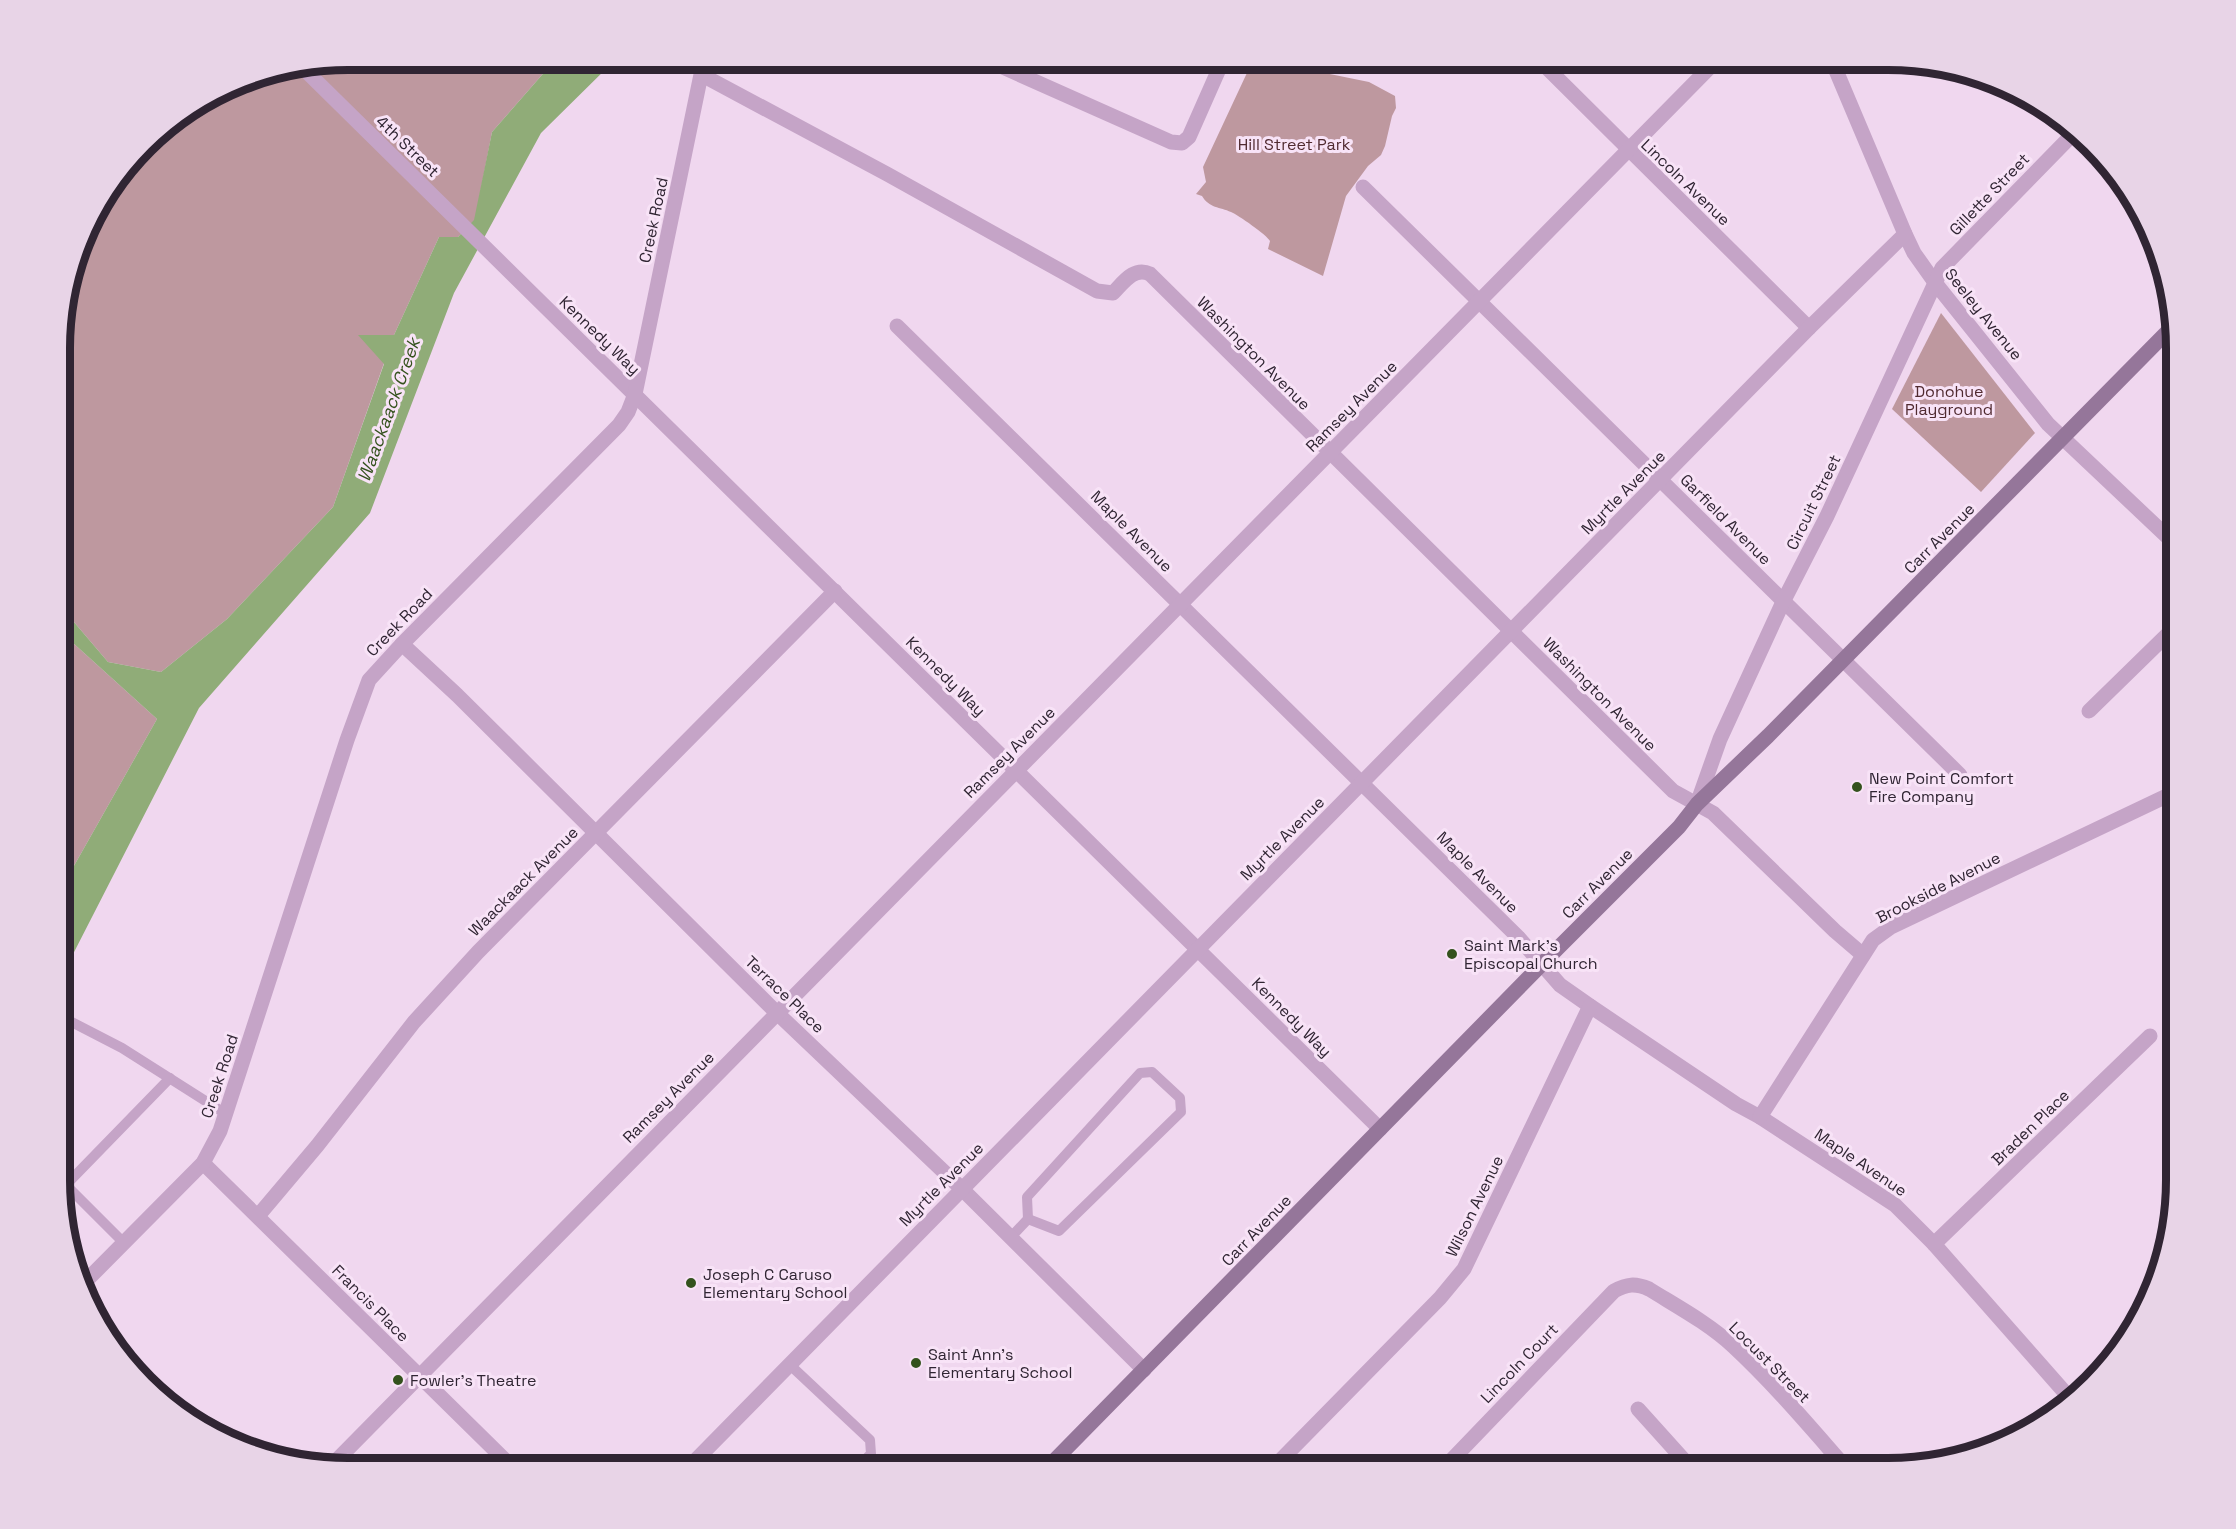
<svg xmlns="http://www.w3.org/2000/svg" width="2236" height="1529" font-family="'Space Grotesk',sans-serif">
<rect width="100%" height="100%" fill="#f0d7ef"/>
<g fill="#be989f">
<polygon points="348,60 555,60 492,132 475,220 458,237 439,237 394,335 333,507 227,619 161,672 108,662 62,608 62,311 90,220 158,132 238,82"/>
<path d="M1253 60H1280L1315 71 1369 82 1395 96 1396 108 1392 116 1385 146 1381 155 1368 166 1346 196 1323 276 1268 249 1270 241C1267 235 1238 215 1231 212 1220 207 1209 208 1202 196L1196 194 1206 182 1203 167Z"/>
<polygon points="1941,313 2035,433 1981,492 1892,409"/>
<polygon points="62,633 157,719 62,887"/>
</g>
<polygon fill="#90ac78" points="555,60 615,60 541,133 454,293 370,513 199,708 70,960 62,967 62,887 157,719 62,633 62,608 108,662 161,672 227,619 333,507 384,364 358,335 394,335 439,237 458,237 474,220 492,132"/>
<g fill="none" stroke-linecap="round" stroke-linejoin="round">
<g stroke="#c5a4c7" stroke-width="10">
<polyline points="62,1017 122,1048 226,1114"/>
<polygon points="1152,1072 1180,1098 1181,1112 1059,1231 1028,1219 1027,1197 1140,1073"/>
<polyline points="66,1185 124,1243"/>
<polyline points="62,1189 170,1078"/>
<polyline points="1010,1238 1028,1219"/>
<polyline points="789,1364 870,1440 871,1454 856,1468 823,1469"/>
<polyline points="753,1469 793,1469"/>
</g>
<g stroke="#c5a4c7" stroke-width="15">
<polyline points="987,60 1171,142 1182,143 1189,137 1223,60"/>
<polyline points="1539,60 1809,328"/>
<polyline points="1832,61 1905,234 1914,253 1936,284 2048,424 2175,544"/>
<polyline points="304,69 1380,1129"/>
<path d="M702 75 887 174 1097 291 1113 293C1123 283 1134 266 1150 274L1673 791 1713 813 1835 931 1863 955"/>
<polyline points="1363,187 1960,775"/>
<polyline points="897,326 1518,937 1560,985 1590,1006 1736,1104 1760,1117 1895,1205 1934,1244 2068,1396"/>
<polyline points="402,644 457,695 777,1013 962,1189 1144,1370"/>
<polyline points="2089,711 2175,627"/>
<polyline points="1697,804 1720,739 1783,602 1827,516 1942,268 2075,132"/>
<polyline points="1760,1117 1873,940 1891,927 2175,792"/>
<polyline points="203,1163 513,1468"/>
<polyline points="258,1216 317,1146 414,1022 478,952 835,591"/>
<polyline points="1934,1244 2150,1036"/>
<polyline points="84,1283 203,1163 220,1131 347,740 369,680 402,644 619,425 628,412 635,394 704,60"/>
<polyline points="1638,1409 1692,1469"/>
<polyline points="329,1468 1716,61"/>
<polyline points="687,1469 1809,328 1905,234"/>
<polyline points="1272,1469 1440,1298 1464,1269 1590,1006"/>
<path d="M1443 1469 1614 1291C1627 1284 1635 1283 1649 1289 1678 1307 1708 1323 1733 1346 1774 1384 1810 1427 1847 1469"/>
</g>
<polyline stroke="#95769a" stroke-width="15" points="1046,1469 1542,964 1679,827 1697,804 1768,736 2174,325"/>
</g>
<g fill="#34521d" stroke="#f8e3f7" stroke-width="2">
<circle cx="1857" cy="787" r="6"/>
<circle cx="1452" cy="954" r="6"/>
<circle cx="691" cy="1283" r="6"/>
<circle cx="916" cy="1363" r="6"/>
<circle cx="398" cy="1380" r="6"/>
</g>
<g text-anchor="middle" stroke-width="6" stroke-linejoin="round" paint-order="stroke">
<g font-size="16" fill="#502a30" stroke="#f8e3f7">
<text x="1294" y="150">Hill Street Park</text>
<text x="1949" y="397">Donohue<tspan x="1949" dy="18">Playground</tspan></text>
</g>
<g font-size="16" fill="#302533" stroke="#f8e3f7">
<text transform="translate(408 146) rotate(44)" y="6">4th Street</text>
<text transform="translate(1686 182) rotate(44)" y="6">Lincoln Avenue</text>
<text transform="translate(1989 194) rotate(-46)" y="6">Gillette Street</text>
<text transform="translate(653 220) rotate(-78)" y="6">Creek Road</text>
<text transform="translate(1984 314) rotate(51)" y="6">Seeley Avenue</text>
<text transform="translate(600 335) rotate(44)" y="6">Kennedy Way</text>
<text transform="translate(1254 353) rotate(45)" y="6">Washington Avenue</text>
<text transform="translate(1351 406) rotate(-45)" y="6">Ramsey Avenue</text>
<text transform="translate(1623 492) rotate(-45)" y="6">Myrtle Avenue</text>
<text transform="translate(1813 502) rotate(-64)" y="6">Circuit Street</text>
<text transform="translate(1726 519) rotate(45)" y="6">Garfield Avenue</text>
<text transform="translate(1132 531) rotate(45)" y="6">Maple Avenue</text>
<text transform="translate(1939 538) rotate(-45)" y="6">Carr Avenue</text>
<text transform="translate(399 622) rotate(-46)" y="6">Creek Road</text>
<text transform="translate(946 676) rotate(45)" y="6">Kennedy Way</text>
<text transform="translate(1600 694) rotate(45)" y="6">Washington Avenue</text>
<text transform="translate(1009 752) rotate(-45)" y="6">Ramsey Avenue</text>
<text transform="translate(1282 838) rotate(-45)" y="6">Myrtle Avenue</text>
<text transform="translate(1478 872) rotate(45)" y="6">Maple Avenue</text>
<text transform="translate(523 881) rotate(-45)" y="6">Waackaack Avenue</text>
<text transform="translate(1597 883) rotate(-45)" y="6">Carr Avenue</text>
<text transform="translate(1938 887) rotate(-27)" y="6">Brookside Avenue</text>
<text transform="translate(785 994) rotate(44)" y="6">Terrace Place</text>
<text transform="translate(1292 1017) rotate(45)" y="6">Kennedy Way</text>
<text transform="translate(219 1076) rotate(-72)" y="6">Creek Road</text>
<text transform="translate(668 1097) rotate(-45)" y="6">Ramsey Avenue</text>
<text transform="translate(2030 1127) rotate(-44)" y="6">Braden Place</text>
<text transform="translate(1861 1162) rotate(34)" y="6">Maple Avenue</text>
<text transform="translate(941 1184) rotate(-45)" y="6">Myrtle Avenue</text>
<text transform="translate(1474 1206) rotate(-64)" y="6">Wilson Avenue</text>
<text transform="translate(1256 1230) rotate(-46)" y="6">Carr Avenue</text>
<text transform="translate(371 1303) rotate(45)" y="6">Francis Place</text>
<text transform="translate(1770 1362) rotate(45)" y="6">Locust Street</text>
<text transform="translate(1519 1363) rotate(-46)" y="6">Lincoln Court</text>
</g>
<g font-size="16" fill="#302533" stroke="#f8e3f7" text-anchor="start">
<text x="1869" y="784">New Point Comfort<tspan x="1869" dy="18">Fire Company</tspan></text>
<text x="1464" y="951">Saint Mark's<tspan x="1464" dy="18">Episcopal Church</tspan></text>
<text x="703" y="1280">Joseph C Caruso<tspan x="703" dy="18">Elementary School</tspan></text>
<text x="928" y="1360">Saint Ann's<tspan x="928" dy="18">Elementary School</tspan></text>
<text x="410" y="1386">Fowler's Theatre</text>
</g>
<g font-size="18" font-style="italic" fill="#34521d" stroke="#f8e3f7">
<text transform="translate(389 410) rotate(-70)" y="6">Waackaack Creek</text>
</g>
</g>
<path d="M0 0H2236V1529H0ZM348 70H1888A278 278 0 0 1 2166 348V1180A278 278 0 0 1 1888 1458H348A278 278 0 0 1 70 1180V348A278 278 0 0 1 348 70Z" fill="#e8d4e7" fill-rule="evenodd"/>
<path fill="none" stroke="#302533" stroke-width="8" d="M348 70H1888A278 278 0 0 1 2166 348V1180A278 278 0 0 1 1888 1458H348A278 278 0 0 1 70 1180V348A278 278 0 0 1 348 70Z"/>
</svg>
